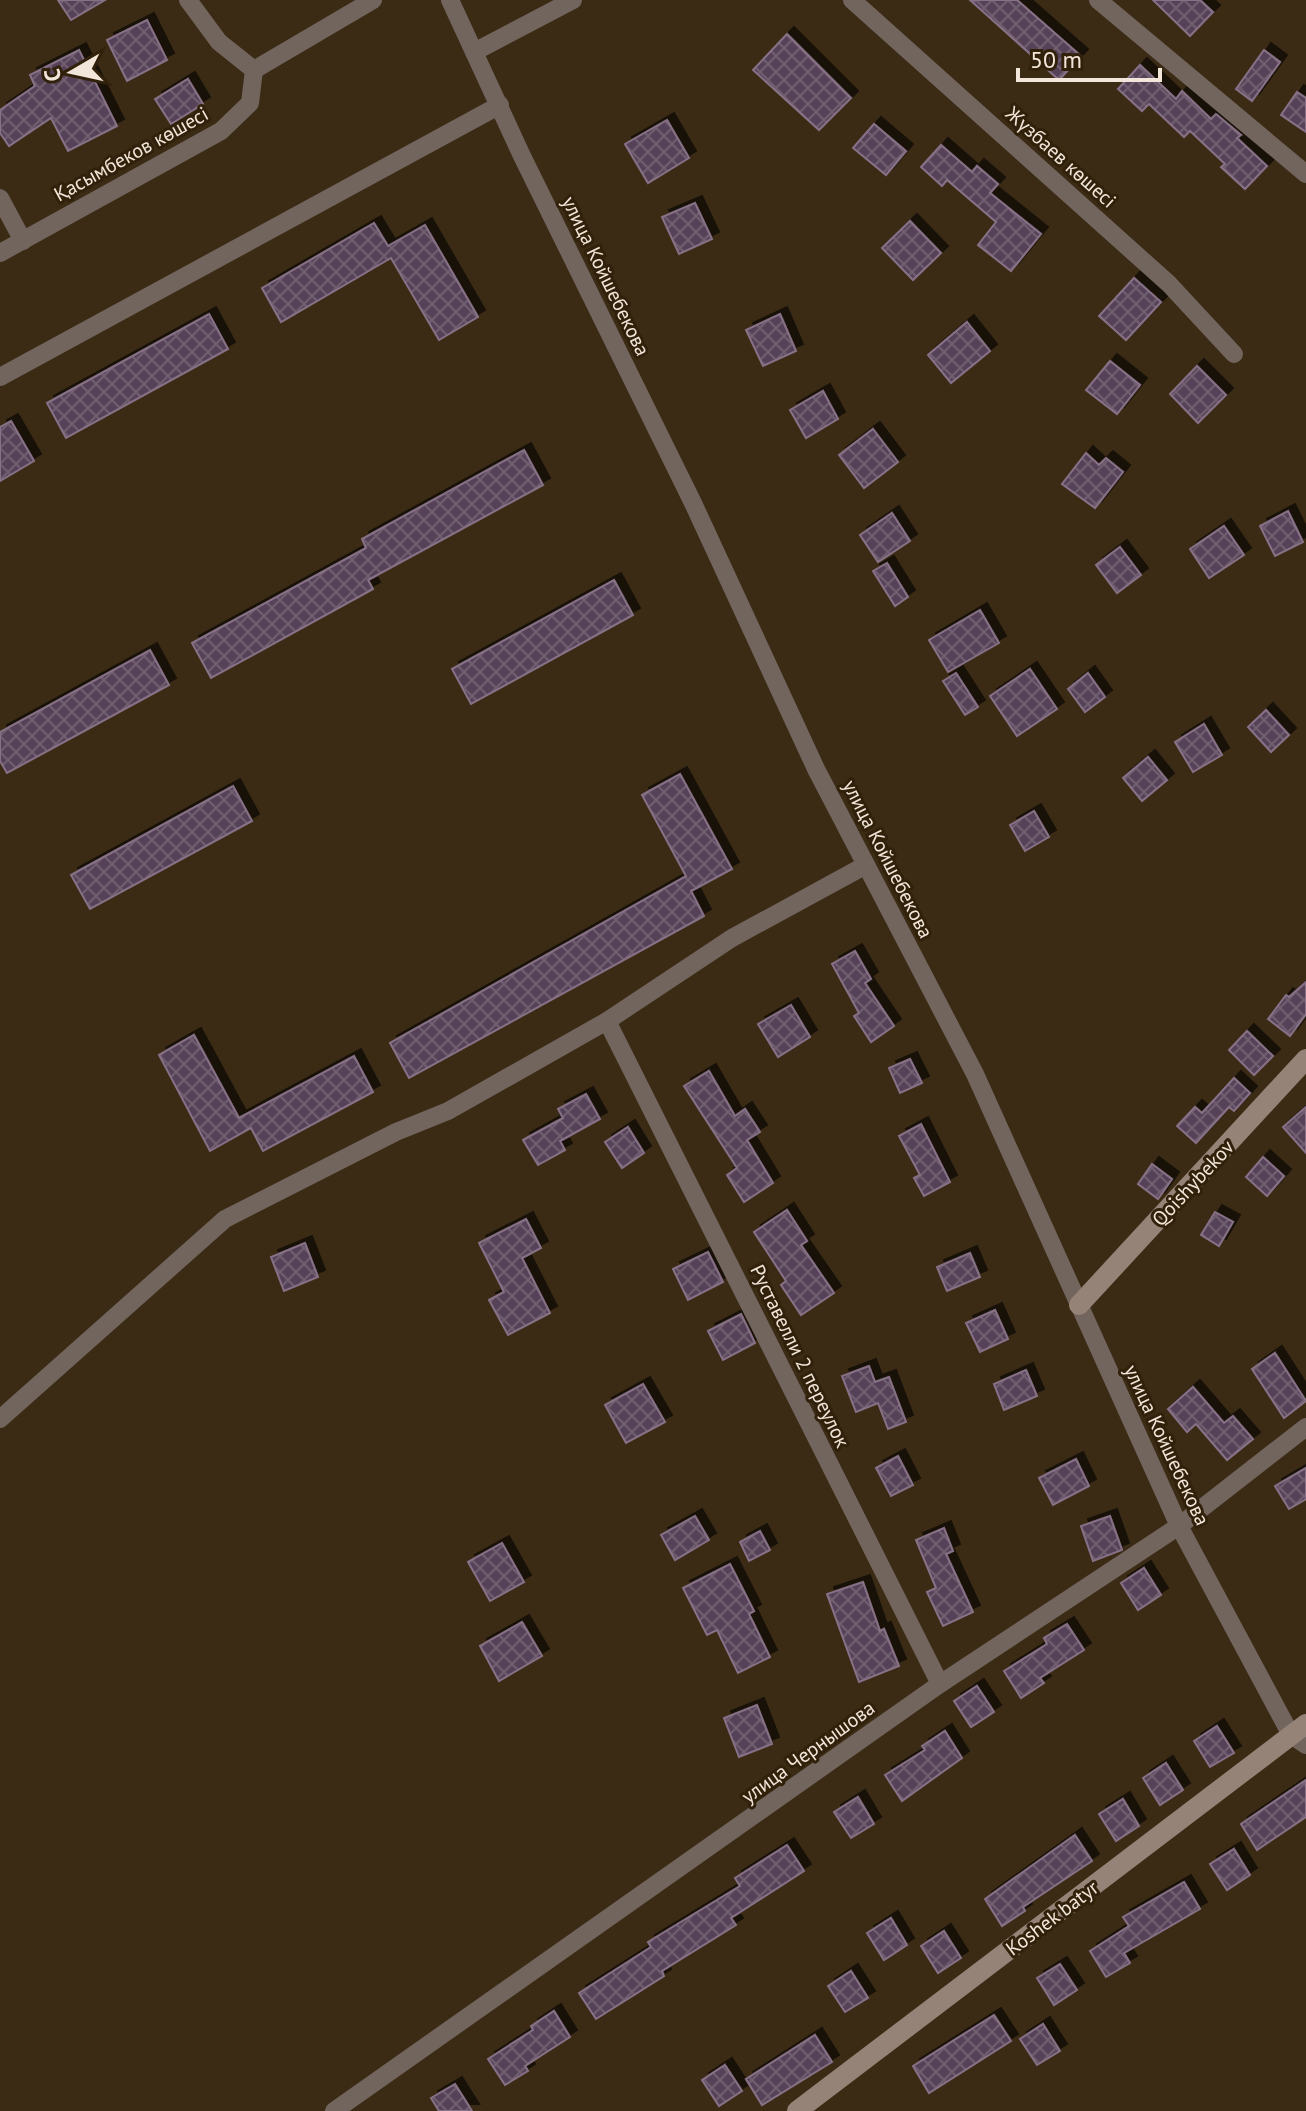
<svg xmlns="http://www.w3.org/2000/svg" width="1306" height="2111" font-family="'PT Sans',sans-serif">
<defs>
<pattern id="building-cross-hatch" width="8" height="8" patternUnits="userSpaceOnUse" patternTransform="scale(2)"><rect width="8" height="8" fill="#574358"/><path d="M0 0l8 8M0 8l8-8" fill="none" stroke="#705e6f"/></pattern>
<filter id="shadow"><feDropShadow dx="7" dy="-7" stdDeviation="0" flood-color="#0009"/></filter>
</defs>
<rect width="100%" height="100%" fill="#3b2b15"/>
<g fill="url(#building-cross-hatch)" stroke="#877187" stroke-width="2" filter="url(#shadow)">
<polygon points="58,0 105,0 71,20"/>
<polygon points="970,0 1017,0 1081,56 1059,80"/>
<polygon points="1153,0 1200,0 1213,12 1190,36"/>
<polygon points="147,20 167,60 127,81 107,40"/>
<polygon points="787,34 851,98 819,130 753,70"/>
<polygon points="79,50 117,126 68,151 51,118 9,146 0,133 0,110 35,86 30,75"/>
<polygon points="1264,50 1280,62 1252,101 1236,89"/>
<polygon points="1140,65 1176,99 1182,91 1211,119 1216,114 1241,135 1237,138 1267,166 1245,189 1221,167 1225,164 1190,131 1184,137 1149,104 1142,111 1118,89"/>
<polygon points="188,79 203,104 171,124 155,99"/>
<polygon points="1297,92 1306,98 1306,132 1281,115"/>
<polygon points="667,120 689,158 648,183 625,144"/>
<polygon points="874,124 906,151 886,175 853,148"/>
<polygon points="941,145 972,172 977,166 998,184 990,193 1041,234 1011,271 978,245 996,222 947,180 942,186 921,167"/>
<polygon points="695,203 712,239 679,254 662,217"/>
<polygon points="910,221 941,253 913,280 882,248"/>
<polygon points="374,223 388,246 425,225 478,317 439,340 391,258 281,322 262,288"/>
<polygon points="1134,278 1161,302 1126,340 1099,316"/>
<polygon points="209,314 228,349 66,438 47,403"/>
<polygon points="780,314 796,351 763,366 746,330"/>
<polygon points="967,322 990,351 951,383 928,355"/>
<polygon points="1110,361 1140,385 1117,414 1086,390"/>
<polygon points="1197,366 1226,395 1198,423 1170,394"/>
<polygon points="823,391 838,419 806,438 790,410"/>
<polygon points="11,421 34,461 0,481 0,427"/>
<polygon points="873,429 898,462 864,488 839,455"/>
<polygon points="524,450 543,485 368,580 373,589 211,678 192,643 366,548 362,539"/>
<polygon points="1086,453 1099,465 1106,458 1123,472 1095,508 1062,484"/>
<polygon points="1288,511 1303,542 1275,556 1260,526"/>
<polygon points="892,513 910,541 878,562 860,535"/>
<polygon points="1224,526 1244,555 1209,578 1190,549"/>
<polygon points="1120,547 1141,575 1117,593 1096,565"/>
<polygon points="887,563 908,597 895,606 873,571"/>
<polygon points="614,580 633,615 471,704 452,669"/>
<polygon points="980,610 999,643 948,672 929,640"/>
<polygon points="150,650 169,685 7,773 0,761 0,732"/>
<polygon points="1030,669 1057,709 1017,736 990,696"/>
<polygon points="956,673 978,707 965,715 943,681"/>
<polygon points="1088,673 1105,697 1085,712 1068,689"/>
<polygon points="1266,710 1289,735 1271,752 1248,727"/>
<polygon points="1204,724 1222,755 1193,772 1175,742"/>
<polygon points="1148,757 1167,780 1142,801 1123,778"/>
<polygon points="680,774 732,869 691,891 704,916 409,1078 390,1043 686,876 642,795"/>
<polygon points="233,786 252,821 90,909 71,875"/>
<polygon points="1034,811 1049,837 1025,851 1010,825"/>
<polygon points="855,951 871,979 865,983 894,1026 871,1042 854,1016 859,1013 832,964"/>
<polygon points="1306,982 1306,1014 1290,1036 1268,1019 1286,995 1289,997"/>
<polygon points="791,1005 810,1037 778,1057 758,1024"/>
<polygon points="1247,1031 1273,1056 1254,1075 1229,1050"/>
<polygon points="194,1035 239,1118 354,1056 373,1092 263,1151 251,1128 210,1151 159,1055"/>
<polygon points="910,1059 922,1083 900,1093 889,1068"/>
<polygon points="709,1071 735,1116 745,1109 760,1132 747,1140 773,1183 744,1202 727,1175 737,1168 684,1086"/>
<polygon points="1234,1078 1250,1093 1234,1111 1229,1107 1196,1143 1177,1126 1195,1107 1202,1113"/>
<polygon points="586,1094 600,1119 560,1141 565,1150 538,1165 523,1140 563,1118 558,1109"/>
<polygon points="1306,1107 1306,1153 1283,1127"/>
<polygon points="921,1124 950,1182 924,1196 914,1178 920,1175 899,1136"/>
<polygon points="628,1127 644,1153 622,1168 605,1142"/>
<polygon points="1263,1157 1284,1176 1267,1196 1246,1177"/>
<polygon points="1152,1164 1172,1179 1158,1199 1138,1184"/>
<polygon points="787,1210 807,1241 801,1245 834,1293 801,1315 781,1285 786,1281 754,1232"/>
<polygon points="1215,1212 1233,1222 1219,1246 1201,1235"/>
<polygon points="526,1219 541,1248 522,1258 550,1313 508,1335 489,1300 504,1292 479,1243"/>
<polygon points="305,1243 318,1277 284,1291 271,1257"/>
<polygon points="708,1252 723,1282 688,1300 673,1269"/>
<polygon points="970,1253 980,1277 947,1291 937,1267"/>
<polygon points="995,1310 1008,1339 980,1352 966,1323"/>
<polygon points="741,1314 755,1343 723,1360 708,1331"/>
<polygon points="1275,1353 1306,1401 1284,1418 1252,1369"/>
<polygon points="869,1366 875,1382 889,1377 906,1422 888,1429 878,1403 856,1412 842,1376"/>
<polygon points="1026,1370 1037,1396 1004,1410 994,1384"/>
<polygon points="643,1384 665,1422 626,1443 605,1405"/>
<polygon points="1193,1387 1224,1423 1233,1416 1253,1439 1227,1460 1196,1424 1187,1432 1168,1409"/>
<polygon points="898,1456 913,1485 891,1496 876,1468"/>
<polygon points="1076,1459 1089,1486 1053,1505 1039,1478"/>
<polygon points="1306,1468 1306,1499 1289,1509 1275,1486"/>
<polygon points="695,1516 709,1540 675,1560 661,1535"/>
<polygon points="1110,1516 1122,1550 1093,1561 1081,1526"/>
<polygon points="944,1528 953,1551 946,1554 973,1612 943,1626 927,1592 936,1588 916,1540"/>
<polygon points="760,1531 770,1550 749,1561 740,1542"/>
<polygon points="502,1543 524,1582 490,1601 468,1562"/>
<polygon points="730,1564 754,1611 749,1614 770,1657 738,1673 717,1630 707,1635 683,1588"/>
<polygon points="1144,1568 1161,1595 1138,1610 1121,1583"/>
<polygon points="863,1582 880,1631 884,1629 899,1666 859,1682 827,1594"/>
<polygon points="522,1622 542,1656 499,1681 480,1646"/>
<polygon points="1067,1624 1084,1650 1040,1678 1044,1683 1021,1698 1004,1671 1047,1644 1044,1638"/>
<polygon points="977,1686 994,1712 971,1727 954,1701"/>
<polygon points="757,1705 772,1744 739,1757 724,1718"/>
<polygon points="1217,1726 1234,1753 1210,1767 1194,1741"/>
<polygon points="945,1731 962,1758 902,1801 885,1775 925,1750 922,1746"/>
<polygon points="1166,1763 1183,1790 1160,1805 1143,1778"/>
<polygon points="1306,1780 1306,1817 1257,1850 1241,1824"/>
<polygon points="858,1797 874,1824 851,1838 834,1812"/>
<polygon points="1123,1799 1139,1826 1116,1841 1099,1814"/>
<polygon points="1075,1835 1092,1861 1023,1907 1025,1911 1002,1926 985,1899"/>
<polygon points="787,1845 804,1871 731,1918 736,1925 662,1971 664,1976 596,2019 579,1993 651,1947 648,1942 740,1886 735,1878"/>
<polygon points="1234,1849 1250,1875 1227,1890 1210,1864"/>
<polygon points="1184,1882 1200,1909 1124,1953 1130,1963 1106,1977 1090,1951 1129,1926 1123,1917"/>
<polygon points="891,1918 907,1945 884,1960 867,1933"/>
<polygon points="944,1931 961,1958 938,1973 921,1946"/>
<polygon points="1060,1964 1077,1990 1054,2005 1037,1978"/>
<polygon points="851,1971 868,1998 845,2012 828,1986"/>
<polygon points="554,2011 570,2037 525,2066 528,2071 505,2085 488,2059 533,2030 531,2026"/>
<polygon points="994,2015 1011,2041 929,2093 913,2066"/>
<polygon points="1043,2024 1060,2051 1037,2065 1020,2039"/>
<polygon points="815,2035 832,2062 762,2105 746,2079"/>
<polygon points="725,2065 742,2091 719,2106 702,2080"/>
<polygon points="455,2084 472,2111 439,2111 431,2098"/>
</g>
<g fill="none" stroke-linecap="round" stroke-linejoin="round">
<g stroke="#71655e" stroke-width="18">
<polyline points="188,0 219,42 254,70"/>
<polyline points="450,0 522,156 693,503 816,769 975,1074 1179,1526 1291,1735 1306,1745"/>
<polyline points="852,0 1169,284 1234,354"/>
<polyline points="1098,0 1306,174"/>
<polyline points="474,52 573,0"/>
<polyline points="254,70 373,0"/>
<polyline points="0,198 23,241"/>
<polyline points="0,253 221,131 250,103 254,70"/>
<polyline points="0,377 500,105"/>
<polyline points="607,1021 940,1684"/>
<polyline points="0,1419 225,1219 396,1132 448,1111 607,1021 732,938 866,865"/>
<polyline points="334,2111 940,1684 1179,1526 1306,1427"/>
</g>
<g stroke="#968378" stroke-width="20">
<polyline points="1079,1305 1306,1059"/>
<polyline points="797,2111 1306,1724"/>
</g>
</g>
<g text-anchor="middle" stroke-width="6" stroke-linejoin="round" paint-order="stroke">
<g font-size="20" fill="#f1e6d9" stroke="#31210b">
<text transform="translate(131 154) rotate(-29)" y="7">Қасымбеков көшесі</text>
<text transform="translate(1061 157) rotate(42)" y="7">Жүзбаев көшесі</text>
<text transform="translate(606 276) rotate(64)" y="7">улица Койшебекова</text>
<text transform="translate(888 859) rotate(63)" y="7">улица Койшебекова</text>
<text transform="translate(1193 1183) rotate(-47)" y="7">Qoishybekov</text>
<text transform="translate(800 1356) rotate(64)" y="7">Руставелли 2 переулок</text>
<text transform="translate(1167 1445) rotate(65)" y="7">улица Койшебекова</text>
<text transform="translate(808 1752) rotate(-36)" y="7">улица Чернышова</text>
<text transform="translate(1052 1918) rotate(-37)" y="7">Koshek batyr</text>
</g>
</g>
<g transform="translate(72 72) rotate(261)" stroke="#31210b" stroke-width="6" paint-order="stroke">
<path d="M0-6L14 30L0 20L-14 30Z" fill="#f1e6d9"/>
<text y="-12" font-size="22" font-weight="bold" text-anchor="middle" fill="#f1e6d9">С</text>
</g>
<path d="M1018 68v12h142v-12" fill="none" stroke="#f1e6d9" stroke-width="4"/>
<text x="1030" y="68" font-size="24" fill="#f1e6d9" stroke="#31210b" stroke-width="6" paint-order="stroke">50 m</text>
</svg>
